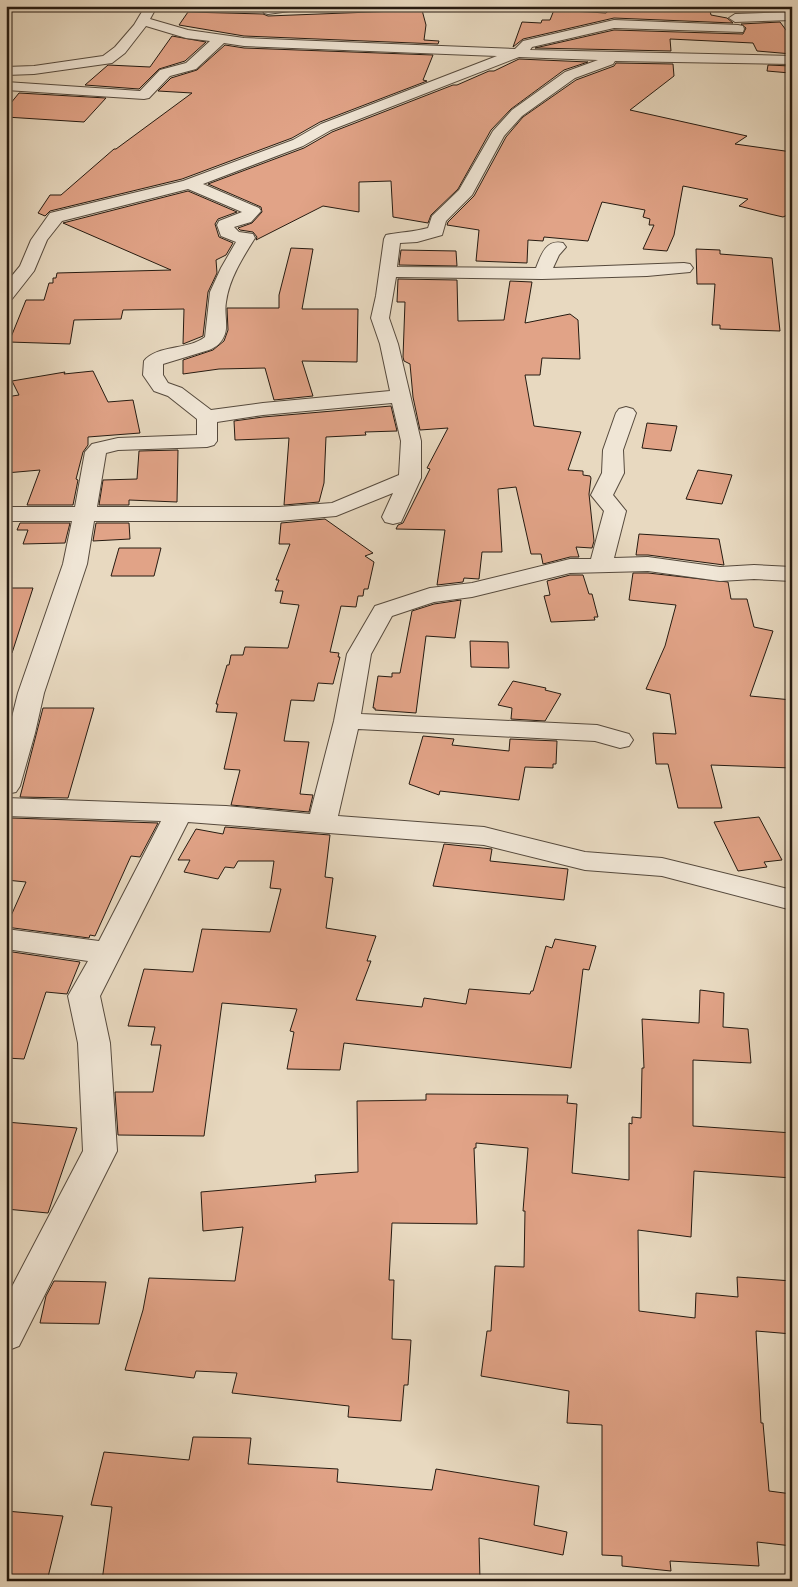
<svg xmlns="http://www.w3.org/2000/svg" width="798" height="1587" font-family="'IM FELL English',serif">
<rect width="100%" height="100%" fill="#e8d9c0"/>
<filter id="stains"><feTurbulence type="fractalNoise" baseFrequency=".004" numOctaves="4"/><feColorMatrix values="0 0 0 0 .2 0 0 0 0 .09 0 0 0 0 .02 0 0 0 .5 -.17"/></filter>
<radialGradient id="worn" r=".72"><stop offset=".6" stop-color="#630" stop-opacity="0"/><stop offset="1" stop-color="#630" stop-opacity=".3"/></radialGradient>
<g fill="#e1a387" stroke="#261b11">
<polygon points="614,6 709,7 711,15 727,18 733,23 614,18 523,39 513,47 522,22 541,23 542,20 550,20 554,10 606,13"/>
<polygon points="422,10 426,25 424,40 439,41 438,44 244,36 179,25 188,12 263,14 268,16"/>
<polygon points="780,22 792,38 792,54 757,51 753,43 670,39 671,51 535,48 614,30 743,34 746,28 741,24"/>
<polygon points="172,36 206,42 185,61 159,69 139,89 85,85 108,65 150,67"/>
<polygon points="225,45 244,48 433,55 423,80 427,81 320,122 292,138 182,179 50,211 45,216 38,213 50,195 61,195 114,149 116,149 192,93 158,91 171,78 197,70"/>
<polygon points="519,59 588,62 564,70 511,109 491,130 458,189 431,215 428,223 393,217 391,181 359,182 359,212 323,206 256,240 257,237 253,232 240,230 238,228 252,223 262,212 261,207 208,184 304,148 332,132 453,85 457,85 489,71 494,71"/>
<polygon points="616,63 673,64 674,76 630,110 747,136 735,144 792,152 792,184 786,189 792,190 792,213 783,217 770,214 739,206 748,199 683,186 674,235 667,251 643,249 654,225 649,225 650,219 643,217 645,210 602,202 588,241 544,237 543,241 528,240 527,263 476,261 479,230 447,225 448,222 474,196 506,137 523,117 576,80 614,66"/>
<polygon points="768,65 791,66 790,73 767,71"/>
<polygon points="19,93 106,98 84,122 6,117 6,109"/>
<polygon points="188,191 237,212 218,219 215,224 219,237 233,243 226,255 216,260 217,273 208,292 203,336 183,344 184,309 123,310 121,319 74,320 70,344 9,342 26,300 44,300 49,283 53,283 53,278 56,278 57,273 171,270 63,223"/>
<polygon points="291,248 313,249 302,309 358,309 357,362 302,361 313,396 274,400 265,368 219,369 183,374 183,360 213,350 224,341 228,330 227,308 279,308 279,295"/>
<polygon points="696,249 720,250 720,254 772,258 780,331 720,329 720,325 712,325 715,284 697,284"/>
<polygon points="401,250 456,251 457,266 399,265"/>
<polygon points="398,279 457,280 458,321 504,320 510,281 532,282 525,323 570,314 578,320 580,359 542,358 540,375 525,375 534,426 581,432 568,470 583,471 583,475 590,476 591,478 589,494 594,541 592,548 576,547 579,557 570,557 543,564 541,554 531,554 516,487 498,489 502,552 482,552 479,579 464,578 463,582 437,585 445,530 396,529 398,525 403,523 430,469 427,468 448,428 420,430 413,397 410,364 404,361 403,357 405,302 397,302"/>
<polygon points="93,371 108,402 133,400 140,433 88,437 88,445 83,452 76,479 78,480 73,505 27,505 40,470 6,473 6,397 19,395 12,381 65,372 64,374"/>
<polygon points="391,406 397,431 365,432 366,435 326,437 324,483 319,502 284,505 289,438 235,440 234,421 263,417"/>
<polygon points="647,423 677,426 671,451 642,448"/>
<polygon points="178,450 177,502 129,500 129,505 99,505 103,480 137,479 139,451"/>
<polygon points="698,470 732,475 722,504 686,499"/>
<polygon points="325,519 373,553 365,556 374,562 368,589 364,589 363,596 358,596 356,607 341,606 330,652 339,653 338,657 340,657 333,684 318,683 314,701 291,700 284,741 309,742 300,794 313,795 309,812 231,805 240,770 224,769 237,713 216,712 218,704 216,704 227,665 229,665 231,655 243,655 245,647 288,648 299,605 280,603 283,591 275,591 279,580 276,580 290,544 279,544 281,523"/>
<polygon points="20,523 70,523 65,543 23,544 28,530 17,530"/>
<polygon points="96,523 129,523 130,539 93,541"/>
<polygon points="639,534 719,539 724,565 648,555 636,555"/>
<polygon points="119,548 161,548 154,576 111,576"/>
<polygon points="633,573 648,573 728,582 731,599 747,599 754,627 773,631 750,696 792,700 792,768 711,765 722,808 678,808 668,764 656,764 653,733 676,734 670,694 646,689 665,646 676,605 629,600"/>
<polygon points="570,575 583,575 589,594 592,594 598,617 594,617 595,620 551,622 544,596 550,595 547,581"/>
<polygon points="6,588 33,588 12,653 6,652"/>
<polygon points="461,600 455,638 426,636 416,713 375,710 375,708 373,708 378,676 392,677 392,673 400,673 412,611 434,604"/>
<polygon points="470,641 508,642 509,668 471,667"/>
<polygon points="513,681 546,688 545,690 561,694 545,721 511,719 512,708 498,705"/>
<polygon points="43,708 94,708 68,798 20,797"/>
<polygon points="423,736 454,739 452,745 509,751 510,739 557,741 556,764 553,764 553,768 525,767 519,800 440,791 439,795 409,784"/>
<polygon points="759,817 782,860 764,862 767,867 738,871 714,822"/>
<polygon points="12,818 158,823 140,857 131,856 95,936 90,935 89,938 6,927 26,882 6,880 6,831"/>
<polygon points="225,827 330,835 325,877 333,878 326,928 376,936 367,961 371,961 356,1000 422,1007 424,998 466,1004 469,989 530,994 531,991 533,991 546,946 552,948 555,939 596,946 589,970 583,969 571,1068 344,1043 340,1070 287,1069 294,1032 290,1031 297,1009 222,1003 204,1136 118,1135 115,1092 153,1092 161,1045 151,1045 155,1027 128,1026 144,969 193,972 202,929 270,932 281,889 270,888 274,861 238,861 234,868 225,867 218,879 184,872 190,860 178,860 196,829 223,834"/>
<polygon points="444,844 492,849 490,861 568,869 564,900 433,886"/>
<polygon points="6,951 80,962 67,994 46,992 24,1059 6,1058"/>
<polygon points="700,990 724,993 723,1027 748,1029 751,1063 693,1060 693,1126 792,1133 792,1178 694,1171 691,1237 638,1230 639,1311 695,1318 696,1293 738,1297 737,1277 792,1281 792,1334 756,1331 761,1423 763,1423 769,1491 792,1494 792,1546 757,1542 759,1566 670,1561 671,1571 622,1566 622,1556 602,1555 602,1425 567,1423 569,1391 481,1376 487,1331 491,1331 495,1266 524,1267 525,1211 523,1211 528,1148 476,1143 476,1148 474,1148 477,1224 392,1223 389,1280 394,1280 392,1339 411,1340 408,1385 404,1385 401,1421 348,1417 349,1406 232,1393 237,1373 196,1371 194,1378 125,1370 143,1310 149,1278 235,1281 243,1227 203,1231 201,1192 316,1182 315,1175 358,1172 357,1101 426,1100 426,1094 568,1095 567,1103 577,1104 572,1173 629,1180 629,1123 632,1124 632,1117 641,1118 642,1068 644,1068 642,1019 699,1023"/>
<polygon points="6,1122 77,1128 48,1213 6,1209"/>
<polygon points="54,1281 106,1282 99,1324 40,1323 46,1296"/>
<polygon points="193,1437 251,1438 248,1464 338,1469 337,1482 432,1490 436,1469 539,1486 534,1525 567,1532 563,1555 479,1538 480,1581 102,1581 112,1507 91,1505 104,1452 189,1460"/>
<polygon points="6,1511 63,1516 47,1581 6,1581"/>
</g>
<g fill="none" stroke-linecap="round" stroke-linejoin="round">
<g stroke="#564a3d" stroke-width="2">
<g id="minor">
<path d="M106 6H204L198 10H155L150 19 188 30 244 38 515 49 523 41 614 20 738 25 743 26 744 29 743 32 614 28 532 47 530 50 792 56V64L615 61 613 64 575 78 522 116 504 136 472 195 446 221 442 235 417 242 400 243 397 267 536 268C541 255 546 239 563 243L566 247 559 255 553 268 684 263 690 264 693 268 690 272 647 276 542 279 396 277 389 318 398 344 421 441V478L401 522 393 524 385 522 382 517 393 493 336 516 279 521H94L87 564 44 693 35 733 20 786 16 792 6 794V741L18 693 63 564 72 521H6V507H75L85 452 92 444 118 438 197 435V419L168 396 154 391 143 375 144 361C156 345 189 350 205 337L210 292 221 268 236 242 221 236 217 225 219 221 242 212 188 189 62 221 47 240 34 271 12 299 6 300V283L20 266 31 240 50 213 183 181 293 140 321 124 497 56 244 46 224 43 196 69 170 76 149 98 144 99 6 90V82L140 91 160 70 186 63 210 41 186 38 146 26 125 53 112 63 34 74 6 75V67L34 66 103 56 115 47 134 25 143 10H112ZM519 57 598 60 565 72 512 110 493 131 459 190 432 216 428 228C414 232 400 232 386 235L384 239 376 296 371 318 380 344 390 391 263 403 211 410 182 388 168 383 163 375V364L209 350C217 347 222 342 225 334 228 324 224 313 226 302 229 279 243 257 255 238L253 234 239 232 234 227 251 222 261 211 259 208 203 184 303 146 331 130ZM392 403 401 441 399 475 332 503 279 507H97L106 453 118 450 207 447 214 445 217 441V422L263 415Z"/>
<polygon points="261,6 303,6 297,10 268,14 264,13"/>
<polygon points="792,12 792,20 735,22 729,18 735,14"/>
<polygon points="626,407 633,409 636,413 623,450 624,473 613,495 626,511 614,558 648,557 720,567 754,565 792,567 792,581 754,579 720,581 648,571 570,573 472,597 434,602 392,616 371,654 361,714 597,725 629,734 633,740 629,746 620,748 595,741 358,729 338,816 484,827 585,852 662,858 792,890 792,910 662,876 585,870 484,845 188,822 100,996 110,1043 117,1151 19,1346 6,1351 6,1298 83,1151 78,1043 68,996 88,961 6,949 6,929 99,941 161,821 6,816 6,798 226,806 310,814 334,721 347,654 375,606 430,588 472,583 570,559 591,559 604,511 591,495 602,473 603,450 616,413 619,409"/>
</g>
</g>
<use href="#minor" fill="#f0e6d6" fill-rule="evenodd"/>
</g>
<rect width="798" height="1587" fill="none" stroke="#e8d9c0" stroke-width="25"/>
<rect x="8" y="8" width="783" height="1572" fill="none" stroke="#261b11" stroke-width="2.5"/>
<rect x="12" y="12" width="773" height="1562" fill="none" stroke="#261b11"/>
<rect width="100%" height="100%" filter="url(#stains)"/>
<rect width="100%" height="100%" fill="url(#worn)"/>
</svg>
